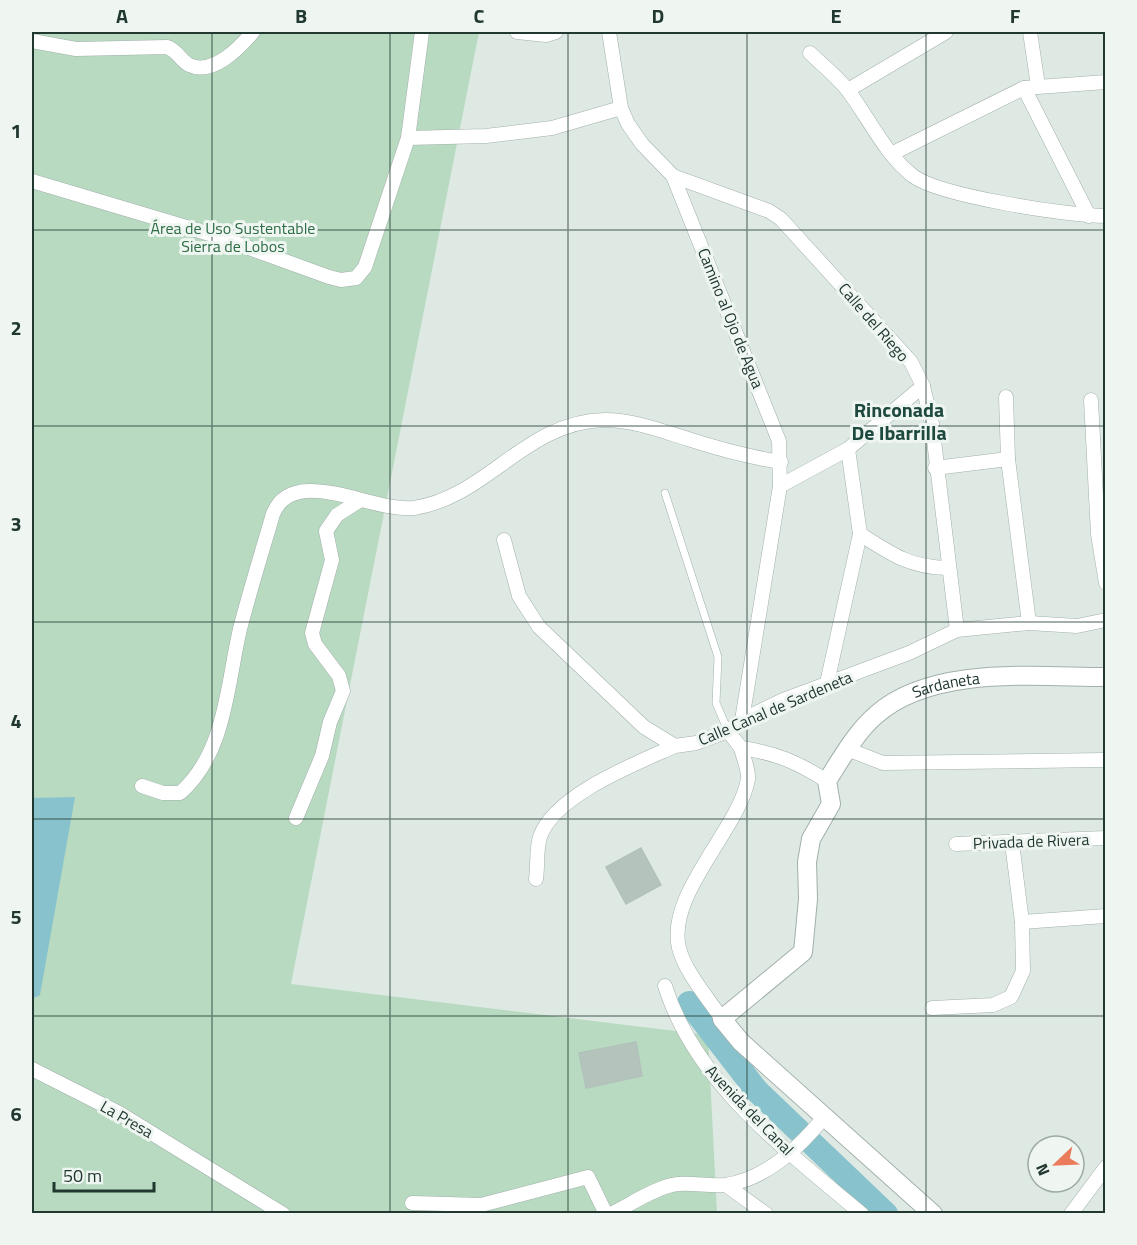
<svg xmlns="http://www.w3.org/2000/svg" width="1137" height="1245" font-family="'Titillium Web',sans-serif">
<rect width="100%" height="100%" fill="#dfe9e4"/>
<polygon fill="#b8dac1" points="32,32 479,32 291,984 708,1035 717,1213 32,1213"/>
<polygon fill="#88c3cd" points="75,797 40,995 32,999 32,798"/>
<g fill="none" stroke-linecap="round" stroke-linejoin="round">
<polyline stroke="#88c3cd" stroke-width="24" points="689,1003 757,1091 886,1214"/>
</g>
<g fill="#b4c4bd" stroke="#b2c2bb" stroke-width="1.5">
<polygon points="641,848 661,885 626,904 606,867"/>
<polygon points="636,1042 642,1076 586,1088 579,1053"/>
</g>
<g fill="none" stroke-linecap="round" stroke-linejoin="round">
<g stroke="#a2b0ab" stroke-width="8">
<polyline id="service" points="665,493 718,657 716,703 728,731"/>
</g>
<g stroke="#a2b0ab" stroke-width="15">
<g id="minor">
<polyline points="517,32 546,35 556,32"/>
<polyline points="609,32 621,108 628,124 642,144 673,176 779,441 780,486 742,720"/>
<polyline points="1030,32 1038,86"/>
<path d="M32 41 76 49 167 47C177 50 180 60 189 65 213 76 239 48 253 32"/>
<path d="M810 53C823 66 839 78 849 92 870 120 885 154 913 176 940 196 1069 216 1106 216"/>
<polyline points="1024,88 1089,216"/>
<polyline points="848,90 946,32"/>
<polyline points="408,138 486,136 552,128 621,108"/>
<polyline points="891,154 1024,88 1106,82"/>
<polyline points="673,176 769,211 781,219 911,362 923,386 932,424 957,630"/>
<polyline points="32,181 213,235 329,277 341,280 356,278 365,267 408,138 422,32"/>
<polyline points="1006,397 1008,459 1029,623"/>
<polyline points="1091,400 1098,534 1106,583"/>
<polyline points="935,468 1008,459"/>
<polyline points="780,486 848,449 923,386"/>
<path d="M860 534C891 554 909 567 947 568"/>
<polyline points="504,540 519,596 539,627 644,727 675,746 696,743 728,731 742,720 783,700 909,653 957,630 1029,623 1077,626 1106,620"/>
<polyline points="827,683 860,534 848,449"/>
<path d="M728 731 741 748C776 753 797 762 827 781"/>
<polyline points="847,749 883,763 1104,760"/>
<path d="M142 786 163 793H180C226 753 227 684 240 629 250 590 262 552 273 514 293 463 373 513 414 508 487 497 526 421 605 420 633 420 662 431 688 439 719 449 749 457 781 462"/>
<polyline points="296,818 322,756 330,722 343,691 339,676 315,644 312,633 332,560 326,531 337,515 359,501"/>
<polyline points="956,844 1106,838"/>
<path d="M536 879C538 866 536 849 540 837 554 795 637 763 675 746"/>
<polyline points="1022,922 1106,916"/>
<path d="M665 986C696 1084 786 1150 862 1214"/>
<polyline points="932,1008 993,1005 1011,997 1023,971 1022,922 1012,843"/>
<path d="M722 1019C708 998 685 972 679 948 666 894 740 828 748 779 749 770 743 757 741 748"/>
<polyline points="32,1069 119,1113 283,1214"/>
<polyline points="726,1185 766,1214"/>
<polyline points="412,1203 481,1205 588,1177 606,1214"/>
<path d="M611 1214C629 1205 647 1193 665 1187 685 1180 705 1187 725 1185 767 1179 800 1147 825 1116"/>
<polyline points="1071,1214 1106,1167"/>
</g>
</g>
<g stroke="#a2b0ab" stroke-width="20">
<g id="tertiary">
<path id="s1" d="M933 1214 741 1042 722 1019 803 952 808 899 807 862 811 839 831 804 827 781C841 759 856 732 876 715 932 665 1036 677 1106 677"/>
</g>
</g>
<use href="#service" stroke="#fff" stroke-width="7"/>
<use href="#minor" stroke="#fff" stroke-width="14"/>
<use href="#tertiary" stroke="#fff" stroke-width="18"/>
</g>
<path fill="none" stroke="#213831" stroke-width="1.5" stroke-opacity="0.55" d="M212 32V1214M390 32V1214M568 32V1214M747 32V1214M926 32V1214M32 230H1106M32 426H1106M32 622H1106M32 819H1106M32 1016H1106"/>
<g text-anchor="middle" stroke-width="6" stroke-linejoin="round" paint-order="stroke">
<g font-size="16" fill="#2d6d45" stroke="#eff6f2">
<text x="233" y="234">Área de Uso Sustentable<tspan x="233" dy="18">Sierra de Lobos</tspan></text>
</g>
<g font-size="16" fill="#213831" stroke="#eff6f2">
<text transform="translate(731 318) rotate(68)" y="6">Camino al Ojo de Agua</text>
<text transform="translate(874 322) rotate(49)" y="6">Calle del Riego</text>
<text dy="6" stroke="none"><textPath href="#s1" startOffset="730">Sardaneta</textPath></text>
<text transform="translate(775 708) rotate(-23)" y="6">Calle Canal de Sardeneta</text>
<text transform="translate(1031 841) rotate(-2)" y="6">Privada de Rivera</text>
<text transform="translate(750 1110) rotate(46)" y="6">Avenida del Canal</text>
<text transform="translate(127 1119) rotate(30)" y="6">La Presa</text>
</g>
<g font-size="20" font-weight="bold" fill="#1e493e" stroke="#eff6f2">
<text x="899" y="417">Rinconada<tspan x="899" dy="23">De Ibarrilla</tspan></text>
</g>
</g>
<rect width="1137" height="1245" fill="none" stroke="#eff6f2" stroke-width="66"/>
<g transform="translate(1056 1164) rotate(247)"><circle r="28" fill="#eff6f2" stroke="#9daaa5" stroke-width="1.5"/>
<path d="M0-4.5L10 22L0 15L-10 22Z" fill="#eb7c5b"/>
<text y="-9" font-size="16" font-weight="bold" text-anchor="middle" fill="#213831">N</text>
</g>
<path d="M54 1182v9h100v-9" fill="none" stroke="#213831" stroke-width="3"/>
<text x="63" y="1182" font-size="18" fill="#213831" stroke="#eff6f2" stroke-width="4.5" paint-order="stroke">50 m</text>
<rect x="33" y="33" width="1071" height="1179" fill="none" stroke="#213831" stroke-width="2"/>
<g font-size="20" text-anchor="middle" font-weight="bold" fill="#213831">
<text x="122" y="23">A</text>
<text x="301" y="23">B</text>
<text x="479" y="23">C</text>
<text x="658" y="23">D</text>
<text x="836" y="23">E</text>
<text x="1015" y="23">F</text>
<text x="16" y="138">1</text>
<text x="16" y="335">2</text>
<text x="16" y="531">3</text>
<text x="16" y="728">4</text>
<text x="16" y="924">5</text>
<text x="16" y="1121">6</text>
</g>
</svg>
